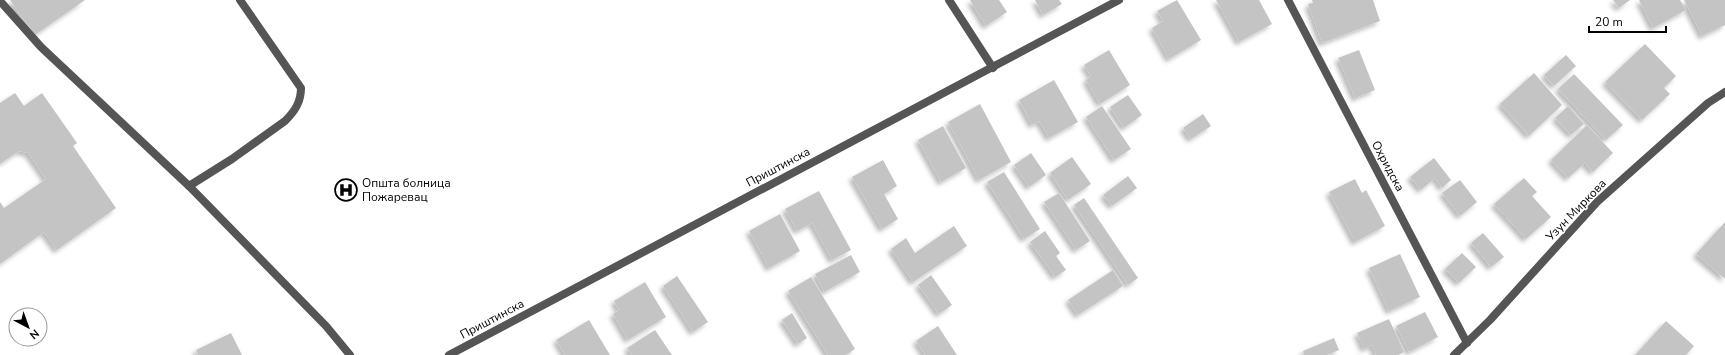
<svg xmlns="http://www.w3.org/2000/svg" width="1725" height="355" font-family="'Nunito Sans',sans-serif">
<defs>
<filter id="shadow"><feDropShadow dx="-3.5" dy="3.5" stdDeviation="2" flood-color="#0004"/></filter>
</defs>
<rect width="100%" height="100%" fill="#fff"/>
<g fill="#c4c4c4" filter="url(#shadow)">
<polygon points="10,0 85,0 35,35"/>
<polygon points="970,0 999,0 1007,12 986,26"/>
<polygon points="1035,0 1059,0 1062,4 1043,15"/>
<polygon points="1177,0 1201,40 1169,59 1152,28 1163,21 1157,11"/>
<polygon points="1216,0 1259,0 1272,24 1239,42"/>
<polygon points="1312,0 1373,0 1380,21 1322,43 1308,4 1313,3"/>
<polygon points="1613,0 1630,0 1619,8"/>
<polygon points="1639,0 1680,0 1686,10 1653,28"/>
<polygon points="1684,0 1725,0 1725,25 1702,36"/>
<polygon points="1645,44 1676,76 1664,88 1670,94 1642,120 1605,82"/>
<polygon points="1109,50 1130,85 1100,104 1086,80 1091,76 1084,65"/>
<polygon points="1359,50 1375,90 1355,98 1338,58"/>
<polygon points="1566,55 1576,66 1554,86 1544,75"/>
<polygon points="1534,73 1562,105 1529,136 1500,104"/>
<polygon points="1574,74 1623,125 1606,140 1558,89"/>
<polygon points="1054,80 1078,122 1049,138 1039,121 1032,125 1019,100"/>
<polygon points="15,93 24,106 42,93 77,143 73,146 116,208 57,250 44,232 0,264 0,202 4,208 46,179 28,153 19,151 0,164 0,103"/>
<polygon points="1128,95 1142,115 1124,128 1110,107"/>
<polygon points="980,104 1011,162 979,180 948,122"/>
<polygon points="1102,106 1131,149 1114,160 1086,117"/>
<polygon points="1568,106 1584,124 1571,135 1555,118"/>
<polygon points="1203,114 1211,126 1191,139 1183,128"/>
<polygon points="1587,125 1613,153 1593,172 1585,163 1568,178 1551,160"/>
<polygon points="943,126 966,168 941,182 918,140"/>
<polygon points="1031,153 1046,175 1029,187 1014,165"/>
<polygon points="1072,157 1091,184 1068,200 1050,173"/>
<polygon points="1434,158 1451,180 1442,188 1435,178 1421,190 1410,177"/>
<polygon points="883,160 897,186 884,194 898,219 882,229 852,177"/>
<polygon points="1004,172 1040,229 1024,239 987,182"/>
<polygon points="1128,176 1137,188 1112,206 1103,195"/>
<polygon points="1524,178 1537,192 1532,196 1551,217 1526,239 1494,204"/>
<polygon points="1355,179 1362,193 1366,190 1385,226 1355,242 1329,192"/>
<polygon points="1460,180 1477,202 1460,216 1442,193"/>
<polygon points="819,191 851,250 832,260 812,223 797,231 785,209"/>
<polygon points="1059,193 1090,241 1076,250 1044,202"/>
<polygon points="1084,198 1138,278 1128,285 1074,205"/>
<polygon points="780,214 800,251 769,268 749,231"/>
<polygon points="1725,222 1725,279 1696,254"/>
<polygon points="954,226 967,246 913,282 891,249 906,238 915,253"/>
<polygon points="1045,231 1060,253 1056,256 1066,270 1055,277 1030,242"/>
<polygon points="1483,233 1504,257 1491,267 1471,243"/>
<polygon points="1462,253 1476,267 1459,283 1445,269"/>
<polygon points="1400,254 1420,297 1389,311 1369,268"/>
<polygon points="851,255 860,272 824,292 815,274"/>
<polygon points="1113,270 1123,286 1078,315 1068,300"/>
<polygon points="931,275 952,305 939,314 918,285"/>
<polygon points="677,276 708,322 693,332 663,286"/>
<polygon points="811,277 855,349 846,355 828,355 788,291"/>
<polygon points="645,282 666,317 628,340 613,314 619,310 614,301"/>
<polygon points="1425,312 1438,337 1409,352 1396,326"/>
<polygon points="792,313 807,338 798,344 782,320"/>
<polygon points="1389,319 1404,352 1398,355 1376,355 1372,345 1364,349 1357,333"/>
<polygon points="589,320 610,355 565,355 556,340"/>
<polygon points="1666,321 1694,346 1686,355 1635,355"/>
<polygon points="938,326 957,355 925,355 916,341"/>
<polygon points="655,330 672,355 632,355 627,348"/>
<polygon points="231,333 242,355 198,355 196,350"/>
<polygon points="1334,338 1339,350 1327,355 1304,355 1303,351"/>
</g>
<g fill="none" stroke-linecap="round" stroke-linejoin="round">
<g stroke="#555" stroke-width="8">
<polyline points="0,1 41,47 189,186 326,326 350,355"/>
<path d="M189 186 232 159 285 121C295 111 301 102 301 88L240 0"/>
</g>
<g stroke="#555" stroke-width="8">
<polyline points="949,0 993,68"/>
<polyline points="1288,0 1467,343"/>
<polyline points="449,355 1119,0"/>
<polyline points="1454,355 1490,320 1597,202 1708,103 1725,92"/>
</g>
</g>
<defs>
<g id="hospital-ring" transform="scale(1.15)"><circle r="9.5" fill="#fff" stroke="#000" stroke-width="1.5"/><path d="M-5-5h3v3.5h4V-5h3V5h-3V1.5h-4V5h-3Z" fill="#000"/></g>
</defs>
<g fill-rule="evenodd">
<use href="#hospital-ring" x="346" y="190"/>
</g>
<g text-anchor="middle" stroke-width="3" stroke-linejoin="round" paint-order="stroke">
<g font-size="12" fill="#000" stroke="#fff">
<text transform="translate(1388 166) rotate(62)" y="4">Охридска</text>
<text transform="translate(778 167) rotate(-28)" y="4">Приштинска</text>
<text transform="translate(1576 210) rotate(-46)" y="4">Узун Миркова</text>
<text transform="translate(492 319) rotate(-28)" y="4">Приштинска</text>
</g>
<g font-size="12" fill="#000" stroke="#fff" text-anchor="start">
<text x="362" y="187">Општа болница<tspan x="362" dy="14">Пожаревац</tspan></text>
</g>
</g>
<g transform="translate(28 327) rotate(139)"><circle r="19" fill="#ffffff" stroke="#999999"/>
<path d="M0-3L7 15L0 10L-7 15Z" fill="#000000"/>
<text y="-6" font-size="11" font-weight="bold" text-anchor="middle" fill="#000000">N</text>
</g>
<path d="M1589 26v6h77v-6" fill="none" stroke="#000000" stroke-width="2"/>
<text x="1595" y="26" font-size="12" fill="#000000" stroke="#ffffff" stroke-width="3" paint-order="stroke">20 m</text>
</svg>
